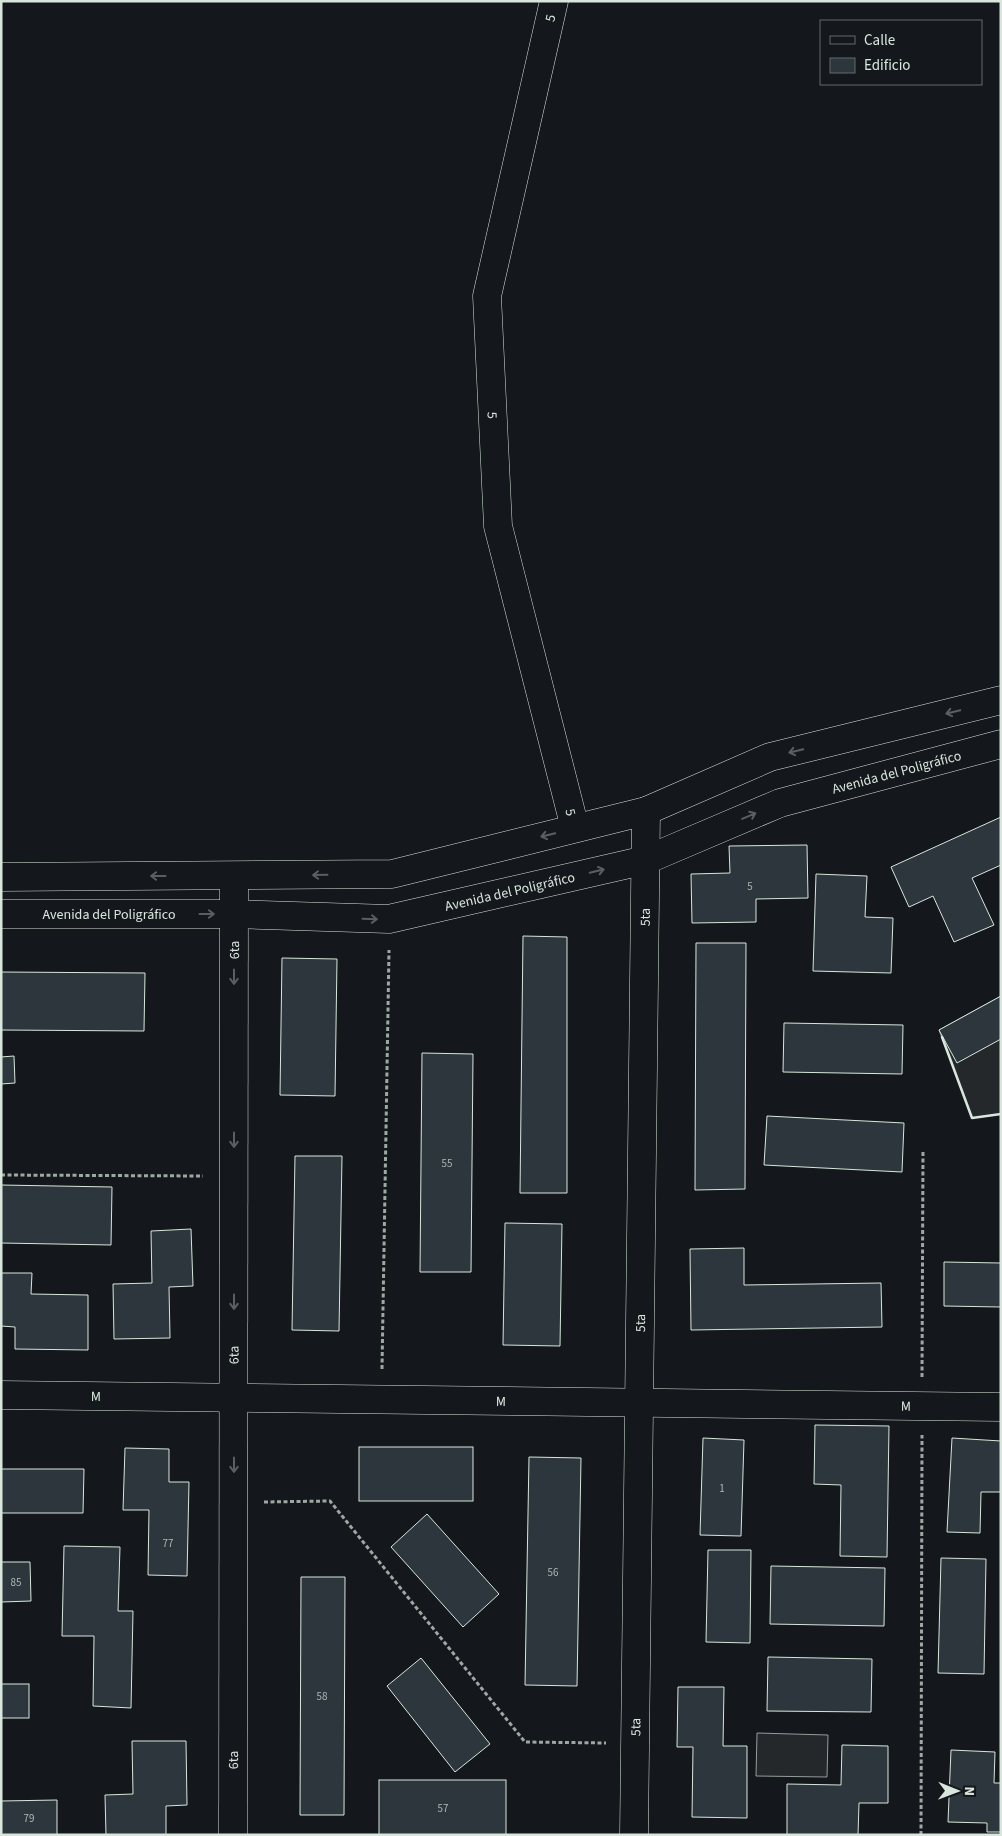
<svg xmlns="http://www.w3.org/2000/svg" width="1002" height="1836" font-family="'Source Sans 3',sans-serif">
<rect width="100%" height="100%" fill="#14181c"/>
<g fill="#24282b" stroke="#939e99">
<polygon points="1001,996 1001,1114 972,1118 939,1030"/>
<polygon points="757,1733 828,1735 827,1777 756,1776"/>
</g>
<g fill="#2c363c" stroke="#d8e6dc">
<polygon points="1001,817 1001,865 972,878 994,925 954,942 933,896 909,907 891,867"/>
<polygon points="807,845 808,898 756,899 756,922 692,923 691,874 730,873 729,846"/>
<polygon points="816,874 867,876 865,917 893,918 891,973 813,971"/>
<polygon points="523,936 567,937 567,1193 520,1193"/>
<polygon points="696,943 746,943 745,1189 695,1190"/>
<polygon points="282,958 337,959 335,1096 280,1095"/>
<polygon points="1,972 145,973 144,1031 1,1030"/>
<polygon points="1001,996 1001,1039 957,1063 939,1030"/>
<polygon points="784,1023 903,1025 902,1074 783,1072"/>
<polygon points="422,1053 473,1054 471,1272 420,1272"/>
<polygon points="14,1056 15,1083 1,1084 1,1057"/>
<polygon points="767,1116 904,1123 902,1172 764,1165"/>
<polygon points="295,1156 342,1156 339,1331 292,1330"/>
<polygon points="1,1185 112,1187 111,1245 1,1243"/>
<polygon points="505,1223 562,1224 560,1346 503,1345"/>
<polygon points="191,1229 193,1286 169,1287 170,1338 114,1339 113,1284 152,1283 151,1231"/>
<polygon points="744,1248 744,1285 881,1283 882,1327 691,1330 690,1249"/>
<polygon points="944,1262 1001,1263 1001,1307 944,1306"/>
<polygon points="1,1273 32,1273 31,1294 88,1295 88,1350 15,1349 15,1327 1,1326"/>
<polygon points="815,1425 889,1426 887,1557 840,1556 841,1485 814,1484"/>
<polygon points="703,1438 744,1440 741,1536 700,1535"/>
<polygon points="952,1438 1001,1441 1001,1492 981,1492 980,1533 947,1532"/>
<rect x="359" y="1447" width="114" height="54"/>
<polygon points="125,1448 169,1449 169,1482 189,1482 187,1576 148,1575 149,1510 123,1510"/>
<polygon points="529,1457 581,1458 577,1686 525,1685"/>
<polygon points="1,1469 84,1469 83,1513 1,1513"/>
<polygon points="427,1514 499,1594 463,1627 391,1547"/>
<polygon points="64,1546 120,1547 118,1611 133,1611 131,1708 93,1706 94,1636 62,1636"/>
<polygon points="708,1550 751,1550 750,1643 706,1642"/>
<polygon points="941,1558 986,1559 984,1674 938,1673"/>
<polygon points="1,1562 30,1562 31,1601 1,1602"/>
<polygon points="771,1566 885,1568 884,1626 770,1624"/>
<polygon points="301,1577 345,1577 344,1815 300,1815"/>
<polygon points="768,1657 872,1659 871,1712 767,1711"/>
<polygon points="421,1658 490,1744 455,1772 387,1686"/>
<rect x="1" y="1684" width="28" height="34"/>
<polygon points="678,1687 724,1687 723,1746 747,1746 747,1818 692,1817 693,1747 677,1747"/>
<polygon points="132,1741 186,1741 187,1805 166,1806 166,1835 106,1835 105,1795 133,1794"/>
<polygon points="842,1745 888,1746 888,1803 859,1803 858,1835 787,1835 787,1784 841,1785"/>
<polygon points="951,1750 995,1752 994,1783 1001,1783 1001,1832 987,1832 987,1823 948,1822"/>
<rect x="379" y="1780" width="127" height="55"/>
<polygon points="57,1800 57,1835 1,1835 1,1801"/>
</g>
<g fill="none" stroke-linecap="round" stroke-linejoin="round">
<g stroke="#d8e6dc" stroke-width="29">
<g id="minor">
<path id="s1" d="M554 1 487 296 498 526 575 828"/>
<path id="s2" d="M1 1395 1001 1407"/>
<path id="s3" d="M233 1835 234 876"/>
</g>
</g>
<g stroke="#d8e6dc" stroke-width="29">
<g id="tertiary">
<polyline points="1,877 392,874 646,811 770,757 1001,700"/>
<path id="s4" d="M1 914H234L389 919 646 860 780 803 1001 744"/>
<path id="s5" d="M634 1835 646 811"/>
</g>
</g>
<g stroke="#9da8a2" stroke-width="3" stroke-dasharray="4 2.5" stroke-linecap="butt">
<polyline points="1,1175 203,1176"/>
<polyline points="382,1369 389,950"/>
<polyline points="922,1377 923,1150"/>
<polyline points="264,1502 330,1501 525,1742 606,1743"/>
<polyline points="921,1835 922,1435"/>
</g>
<use href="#minor" stroke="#14181c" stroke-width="28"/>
<use href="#tertiary" stroke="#14181c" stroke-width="28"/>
<polyline stroke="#d8e6dc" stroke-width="2.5" points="942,1037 972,1118 1001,1114"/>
</g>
<defs><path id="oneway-shaft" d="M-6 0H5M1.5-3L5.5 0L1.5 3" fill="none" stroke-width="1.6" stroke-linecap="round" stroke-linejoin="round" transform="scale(1.25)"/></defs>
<g stroke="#59605f">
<use href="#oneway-shaft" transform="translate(953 712) rotate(166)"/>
<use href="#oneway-shaft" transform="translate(796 751) rotate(166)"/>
<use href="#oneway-shaft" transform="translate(749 816) rotate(-23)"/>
<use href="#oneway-shaft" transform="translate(548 835) rotate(166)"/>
<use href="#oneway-shaft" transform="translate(597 871) rotate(-13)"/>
<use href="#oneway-shaft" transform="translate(320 875) rotate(179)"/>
<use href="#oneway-shaft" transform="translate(158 876) rotate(180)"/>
<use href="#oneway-shaft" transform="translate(207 914)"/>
<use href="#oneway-shaft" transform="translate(370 919) rotate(2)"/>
<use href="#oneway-shaft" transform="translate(234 977) rotate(90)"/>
<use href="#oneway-shaft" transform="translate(234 1140) rotate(90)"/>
<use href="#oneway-shaft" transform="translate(234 1302) rotate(90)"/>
<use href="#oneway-shaft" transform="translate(234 1465) rotate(90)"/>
</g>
<g text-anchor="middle" stroke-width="4" stroke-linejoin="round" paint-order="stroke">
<g font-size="11" fill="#adbab4">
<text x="750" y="890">5</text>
<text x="447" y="1167">55</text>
<text x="722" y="1492">1</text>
<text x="168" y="1547">77</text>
<text x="553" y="1576">56</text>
<text x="16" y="1586">85</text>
<text x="322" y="1700">58</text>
<text x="443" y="1812">57</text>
<text x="29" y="1822">79</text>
</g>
<g font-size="14" fill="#d8e6dc" stroke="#14181c">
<text transform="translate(550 18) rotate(-77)" y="5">5</text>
<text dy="5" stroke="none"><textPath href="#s1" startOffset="422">5</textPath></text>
<text dy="5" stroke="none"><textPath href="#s4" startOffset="918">Avenida del Poligráfico</textPath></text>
<text dy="5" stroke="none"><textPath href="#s1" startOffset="828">5</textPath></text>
<text dy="5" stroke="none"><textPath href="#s4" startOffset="512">Avenida del Poligráfico</textPath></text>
<text dy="5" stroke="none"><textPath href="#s4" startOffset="108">Avenida del Poligráfico</textPath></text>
<text dy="5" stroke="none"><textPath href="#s5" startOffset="918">5ta</textPath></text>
<text dy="5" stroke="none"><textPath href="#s3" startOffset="885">6ta</textPath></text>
<text dy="5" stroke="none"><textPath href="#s5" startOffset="512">5ta</textPath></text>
<text dy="5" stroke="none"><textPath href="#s3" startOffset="480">6ta</textPath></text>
<text dy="5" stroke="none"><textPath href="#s2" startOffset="95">M</textPath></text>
<text dy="5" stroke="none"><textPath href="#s2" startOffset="500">M</textPath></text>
<text dy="5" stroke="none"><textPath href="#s2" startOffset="905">M</textPath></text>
<text dy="5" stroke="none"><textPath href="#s5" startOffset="108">5ta</textPath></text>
<text dy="5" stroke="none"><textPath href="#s3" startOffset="75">6ta</textPath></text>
</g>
</g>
<rect width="1002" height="1836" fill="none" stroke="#d8e6dc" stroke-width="5"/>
<rect x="820" y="20" width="162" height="65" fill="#14181c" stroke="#626a69"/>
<rect x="830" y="36" width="25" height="8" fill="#14181c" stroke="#626a69"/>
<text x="864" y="45" font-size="15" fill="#d8e6dc">Calle</text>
<rect x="830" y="58" width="25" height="15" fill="#2c363c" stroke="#626a69"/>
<text x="864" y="70" font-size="15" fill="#d8e6dc">Edificio</text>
<g transform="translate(957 1791) rotate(91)" stroke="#14181c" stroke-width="4" paint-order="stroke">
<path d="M0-4L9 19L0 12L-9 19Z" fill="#d8e6dc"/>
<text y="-8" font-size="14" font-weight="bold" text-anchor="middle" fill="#d8e6dc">N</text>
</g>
</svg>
